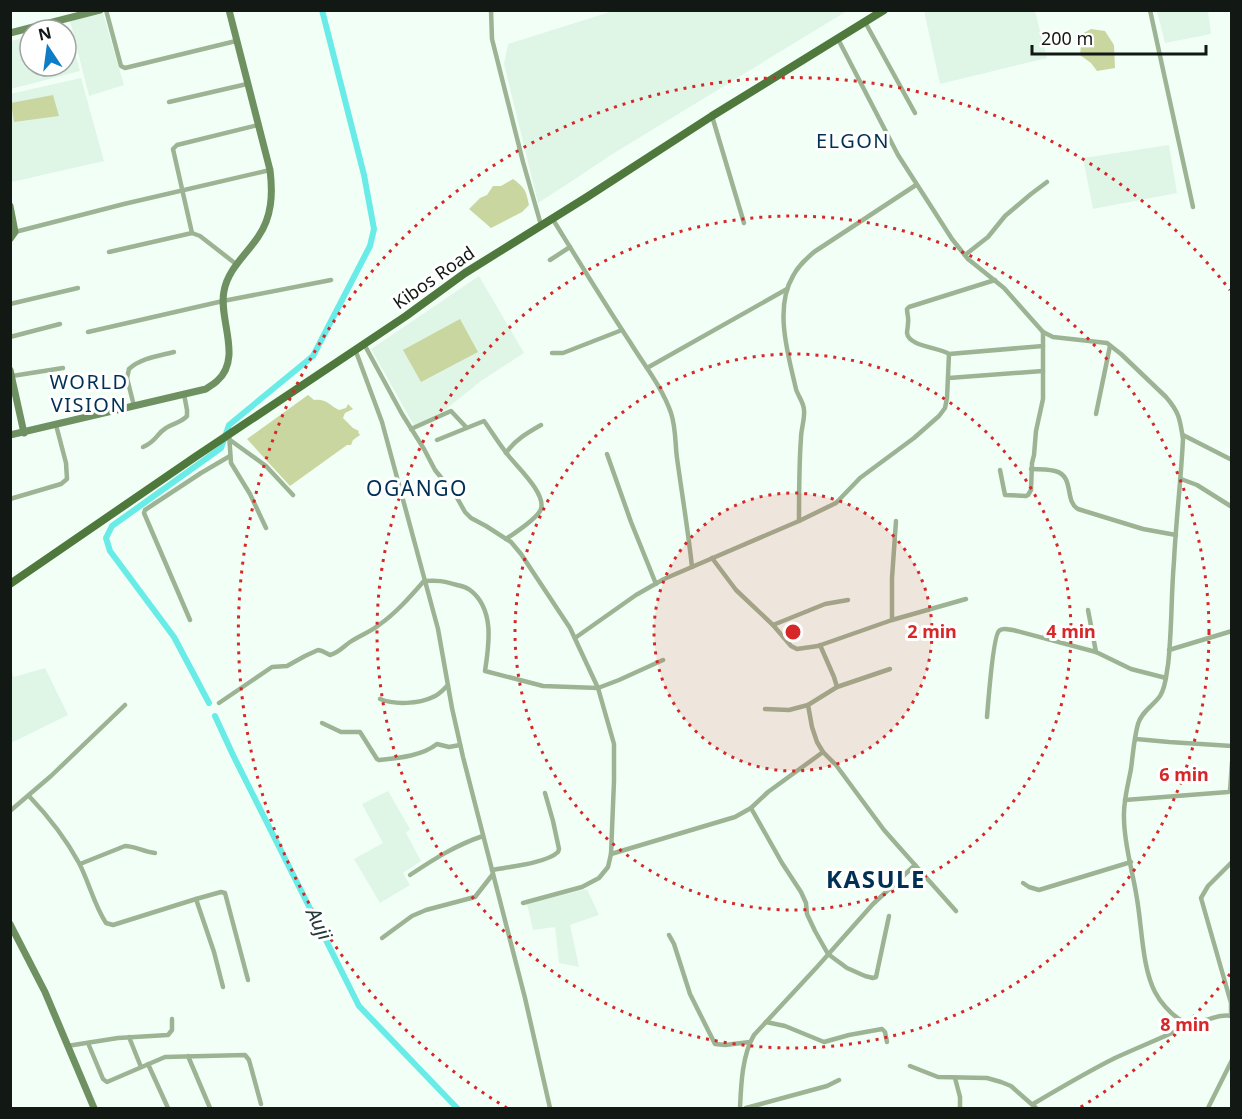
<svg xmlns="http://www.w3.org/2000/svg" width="1242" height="1119" font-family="'Noto Sans',sans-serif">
<rect width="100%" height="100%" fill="#f2fff6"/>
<g fill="#dff6e6">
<polygon points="613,11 613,10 847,11 611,155 566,185 538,203 504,64 508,44"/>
<polygon points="924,11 1035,11 1047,58 940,84"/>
<polygon points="1157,11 1208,11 1211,34 1165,43"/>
<polygon points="103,13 124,85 89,96 70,21"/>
<polygon points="68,27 80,71 11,89 11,41 30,36 30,66 66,66 66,30 54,30"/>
<polygon points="81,78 104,161 12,182 10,174 10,94"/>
<polygon points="1169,145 1177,193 1093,209 1083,158"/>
<polygon points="479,276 524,353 481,381 445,410 415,427 371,349"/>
<polygon points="10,668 14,677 45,668 68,715 11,743"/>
<polygon points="388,791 410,829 406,833 421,861 403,873 410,885 380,903 354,859 383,843 362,804"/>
<polygon points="587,889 599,915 570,925 579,967 559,963 555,927 533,930 527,904"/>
</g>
<g fill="#c9d6a0">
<polygon points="1091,29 1105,31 1114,45 1115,68 1097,71 1091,63 1080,55 1082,34"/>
<polygon points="53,95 59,116 14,122 11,103"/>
<path d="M513 179C525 188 526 190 529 205L522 212 491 228 469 209 480 198 487 195 493 186H501Z"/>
<polygon points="460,319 478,352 421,382 403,350"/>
<path d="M308 395 314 400C325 398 330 405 339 410L346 408 348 404 353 409 345 413 343 418 353 428 359 431 358 432 360 435 353 440 351 445H347L290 486 247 439Z"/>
</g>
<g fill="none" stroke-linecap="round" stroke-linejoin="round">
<g stroke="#69ece7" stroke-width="6">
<polyline points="209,703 174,637 110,551 106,538 112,526 221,448 229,425 313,356 370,246 374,229 364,175 322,10"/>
<polyline points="215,716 233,755 359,1006 457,1108"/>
</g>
<g stroke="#9db494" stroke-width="4.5">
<polyline points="106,10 121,66 125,68 236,41"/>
<polyline points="491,10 492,39 523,162 541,225"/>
<polyline points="1150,10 1193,207"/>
<polyline points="865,22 915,113"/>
<path d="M838 39 898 155 952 239 968 259 1004 288 1043 332 1053 337 1107 343 1121 354 1166 397C1179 412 1180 419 1183 439 1181 480 1176 520 1174 561 1171 596 1172 631 1168 665 1166 675 1166 687 1160 696 1153 706 1142 711 1138 724 1134 738 1133 754 1131 769 1128 785 1123 802 1124 818 1124 845 1133 872 1137 899 1142 927 1142 967 1155 992 1160 1002 1170 1013 1179 1019 1197 1030 1214 1012 1232 1016"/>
<polyline points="169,102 247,84"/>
<polyline points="712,116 744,223"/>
<path d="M552 218C578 260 603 301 630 342 644 365 662 387 671 413 676 428 675 443 677 458 682 494 688 530 692 567"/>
<polyline points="15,232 124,204 270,170"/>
<polyline points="192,233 173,149 177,145 258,125"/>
<polyline points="109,252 192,233 200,236 236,264"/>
<polyline points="965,255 988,237 1005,216 1031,194 1047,182"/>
<polyline points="550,260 570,247"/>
<path d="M995 280 909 307 907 309C907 314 909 318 908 323 908 327 907 330 907 333 909 347 939 347 949 354L1043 346V332"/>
<polyline points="10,304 78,288"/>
<polyline points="88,332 223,301 331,280"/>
<polyline points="10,337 60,324"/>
<polyline points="364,344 402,414 424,449 435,470 456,496 465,512 471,518 486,526 511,542 521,554 570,628 598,688 614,744 614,781 611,854 608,867 599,878 582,887 523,903"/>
<polyline points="355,349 382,422 438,629 452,708 463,757 525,998 550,1108"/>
<polyline points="552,353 563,353 622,330"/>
<polyline points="647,368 787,289"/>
<polyline points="12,376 63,368"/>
<polyline points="949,378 1043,371"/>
<path d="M134 406 127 378 129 369C141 358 159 356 174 352"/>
<polyline points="1096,414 1110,346"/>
<polyline points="411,429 451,411 466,427"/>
<polyline points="229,434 231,463 250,494 266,528"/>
<polyline points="1183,435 1232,460"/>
<polyline points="230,440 266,466 293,495"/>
<path d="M437 440 484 421C492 432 499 444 508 455 517 467 546 493 541 509 538 518 515 533 506 539"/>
<path d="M143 447C157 441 156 434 166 428 173 423 181 423 187 416V410L184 394"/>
<path d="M506 453C515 440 527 433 541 425"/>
<polyline points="607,454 631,522 656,584"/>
<path d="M1031 469C1039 469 1047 469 1055 471 1075 476 1064 501 1078 509L1143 529 1176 535"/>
<polyline points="1000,470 1005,495 1026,496 1028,495 1031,490 1032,463 1034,455 1036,431 1043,399 1043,346"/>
<polyline points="1181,479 1197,485 1232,507"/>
<polyline points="10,499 61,484 67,479 66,463 56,425"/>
<path d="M799 521C799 493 799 465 801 438 801 429 805 419 804 410 804 403 798 396 796 389 788 354 774 308 793 276 798 266 806 259 814 252L916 185"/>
<polyline points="712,558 736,590 773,625 791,646 797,649 818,646 892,620 966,599"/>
<polyline points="1088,610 1096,652 1131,669 1166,678"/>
<polyline points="190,620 144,513 145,510 201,473 230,456"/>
<polyline points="892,620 892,578 896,521"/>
<polyline points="773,625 825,604 848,600"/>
<polyline points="575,638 636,595 664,579 799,521 836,503 860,478 914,438 939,416 945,408 947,398 949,354"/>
<polyline points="1169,650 1232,631"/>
<polyline points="837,687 890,669"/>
<path d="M380 699C394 705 419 704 433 697 439 695 443 690 448 685"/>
<path d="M219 703 272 667 287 666 305 656 318 650 322 651 330 655C338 653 343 647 350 642 359 636 370 632 379 625 396 613 410 597 424 581 438 580 443 581 457 585 461 586 466 587 470 590 495 609 489 645 485 671L543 686 598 688 619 680 663 660"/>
<polyline points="765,709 789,710 808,705"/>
<path d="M987 717C988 705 993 636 999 631 1003 627 1009 630 1013 630L1096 652"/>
<path d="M322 723 341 732H360L377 759 379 760C398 758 422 756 437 744L449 747 460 745"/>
<polyline points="1136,739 1169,742 1232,746"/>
<path d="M29 796C48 816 66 839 79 863 89 882 94 905 106 923L113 925 196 899 214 952 223 987"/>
<polyline points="1125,800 1228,792 1230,791 1232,762"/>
<polyline points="751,808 782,863 801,892 806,903 807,914 815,931 828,954 847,968 865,976 873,978 876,977 889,916"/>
<polyline points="10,811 51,776 125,705"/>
<polyline points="611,854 735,817 751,808 768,792 823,752"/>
<path d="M80 864 125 846C135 846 144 852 155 853"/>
<polyline points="915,865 956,911"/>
<path d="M492 870C508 867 547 863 558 852L559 849 553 821 545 793"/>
<path d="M410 875C434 859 456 845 483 836"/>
<polyline points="1023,883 1029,887 1039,890 1131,862"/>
<polyline points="196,899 221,892 225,893 248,980"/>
<polyline points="669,935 674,944 690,994 715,1044 725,1045 750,1042"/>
<polyline points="382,938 412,916 426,910 475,897 493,874"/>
<polyline points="1231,1016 1231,1003 1201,898 1208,886 1232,862"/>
<polyline points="766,1022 785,1026 824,1042 849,1035 882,1029 885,1032 887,1042"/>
<polyline points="129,1037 141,1067"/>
<polyline points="88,1043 103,1079 107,1082 165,1057 245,1055 249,1060 261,1104"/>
<polyline points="67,1046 118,1038 168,1035 172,1030 172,1019"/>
<polyline points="188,1056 210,1108"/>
<polyline points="148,1064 168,1108"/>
<polyline points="910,1066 938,1077 987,1078 1001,1082 1011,1086 1036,1108"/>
<polyline points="955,1078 960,1097 960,1108"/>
<path d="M1033 1104C1060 1088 1087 1072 1115 1058 1141 1046 1167 1036 1193 1023"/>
<path d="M740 1108C741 1086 742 1055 754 1035L817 967 873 904 915 865 884 830 836 765 823 752 817 742 812 727 808 705 837 687 834 677 820 645"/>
<polyline points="746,1108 827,1086 839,1080"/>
<polyline points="1208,1108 1232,1060"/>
</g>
<g stroke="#6f9162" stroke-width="7">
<polyline points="10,33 100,10"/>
<polyline points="10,206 15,232 10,239"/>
<polyline points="10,370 24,433"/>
<path d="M10 435 206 389C210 386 214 384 217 381 243 358 218 319 224 291 228 269 246 255 258 237 272 217 273 194 270 170L229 10"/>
<polyline points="10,924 45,992 94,1108"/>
</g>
<polyline stroke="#4f783d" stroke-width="8" points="10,584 195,457 406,316 465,273 587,197 712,116 884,10"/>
</g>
<circle cx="793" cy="632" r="139" fill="#d62828" fill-opacity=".12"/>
<g fill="none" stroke="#d62828" stroke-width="3" stroke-dasharray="3 6">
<circle cx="793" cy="632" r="139"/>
<circle cx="793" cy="632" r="278"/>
<circle cx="793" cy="632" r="416"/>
<path d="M1230 974A555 555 0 0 1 1079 1108M507 1108A555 555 0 1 1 1230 290"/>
</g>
<g text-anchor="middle" stroke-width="6" stroke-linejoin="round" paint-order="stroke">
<g font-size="18" fill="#121814" stroke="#fff">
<text transform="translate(434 278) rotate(-35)" y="6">Kibos Road</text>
</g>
<g font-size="20" letter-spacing="1.5" fill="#003054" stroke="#fff">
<text x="853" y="148">ELGON</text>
<text x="89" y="389">WORLD<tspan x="89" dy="23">VISION</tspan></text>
</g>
<g font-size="20" font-style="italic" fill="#223937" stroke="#fff">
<text transform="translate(319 924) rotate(64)" y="7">Auji</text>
</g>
<g font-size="21" letter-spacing="1.5" fill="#003054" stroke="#fff">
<text x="417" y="496">OGANGO</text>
</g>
<g font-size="24" font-weight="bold" letter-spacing="1.5" fill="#003054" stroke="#fff">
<text x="876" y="888">KASULE</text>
</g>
</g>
<circle cx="793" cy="632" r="9" fill="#d62828" stroke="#fff" stroke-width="3"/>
<g font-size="18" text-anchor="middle" font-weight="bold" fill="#d62828" stroke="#fff" stroke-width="6" stroke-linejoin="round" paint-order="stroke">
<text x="932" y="638">2 min</text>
<text x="1071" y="638">4 min</text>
<text x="1184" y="781">6 min</text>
<text x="1185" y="1031">8 min</text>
</g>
<rect width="1242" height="1119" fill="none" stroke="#121814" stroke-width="24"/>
<g transform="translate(48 48) rotate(347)"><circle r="28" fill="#ffffff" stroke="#a0a3a1" stroke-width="1.5"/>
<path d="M0-4.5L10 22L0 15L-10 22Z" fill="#0e7cc6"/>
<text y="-9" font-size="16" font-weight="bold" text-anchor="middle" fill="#121814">N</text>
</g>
<path d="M1032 45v9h174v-9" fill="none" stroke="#121814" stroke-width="3"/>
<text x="1041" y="45" font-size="18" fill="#121814" stroke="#ffffff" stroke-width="4.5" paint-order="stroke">200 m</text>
</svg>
